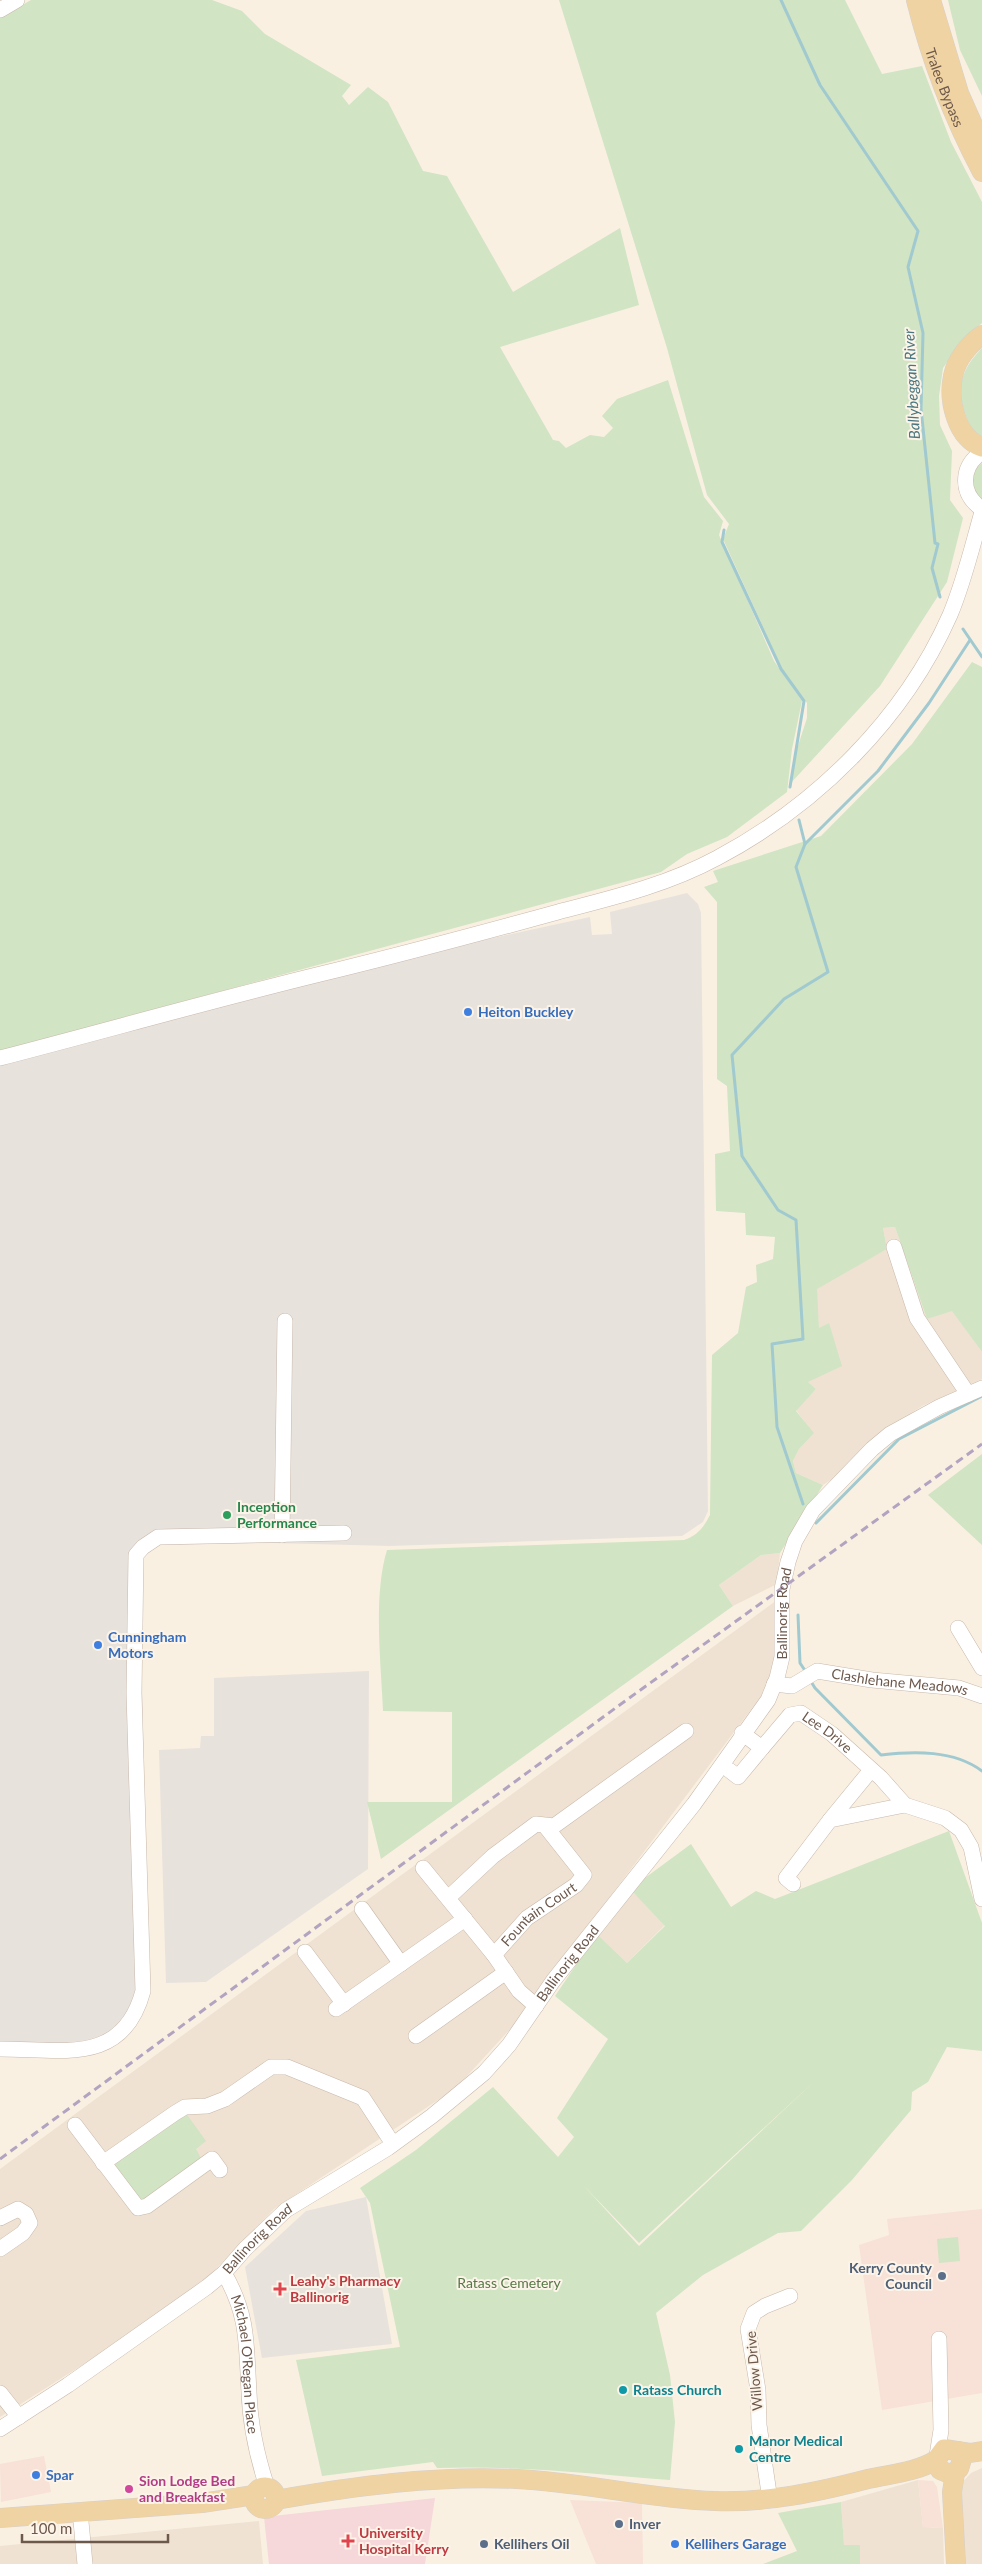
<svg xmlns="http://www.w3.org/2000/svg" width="982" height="2564" font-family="Lato,sans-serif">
<rect width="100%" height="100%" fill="#f9f0e2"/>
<g fill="#efe2d2">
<polygon points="895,1227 927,1319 952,1310 982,1352 982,1379 922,1406 885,1431 843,1472 823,1485 796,1473 793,1461 799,1449 813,1433 796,1410 816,1389 808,1382 829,1323 819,1329 816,1288 887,1249 883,1228"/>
<polygon points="780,1553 777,1584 733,1606 719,1585 761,1555"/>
<polygon points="777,1600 778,1660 768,1687 512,2027 456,2088 274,2209 210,2275 133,2333 0,2417 0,2169"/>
<polygon points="630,1889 665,1925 627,1963 597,1934"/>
<polygon points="982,2468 982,2564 964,2564 960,2485 971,2473"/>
<polygon points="918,2480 923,2527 943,2528 944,2564 860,2564 860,2545 844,2546 841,2502"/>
<polygon points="259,2521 263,2564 0,2564 0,2546"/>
</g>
<g fill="#f8e1d7">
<polygon points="982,2209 982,2393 882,2410 859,2245 889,2235 887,2219"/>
<polygon points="44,2456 51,2492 1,2502 0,2464"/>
<polygon points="918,2480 933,2481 937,2487 943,2528 923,2527"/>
<polygon points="570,2500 642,2503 643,2564 596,2564"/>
</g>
<g fill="#e8e2dd">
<polygon points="687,893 698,904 701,913 708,1511 703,1522 682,1536 390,1546 273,1543 158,1545 144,1557 140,1574 148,1990 117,2042 0,2054 0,1065 410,956 590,917 592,935 612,934 610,912"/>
<polygon points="369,1671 368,1869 206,1982 166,1983 159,1750 200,1748 201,1736 214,1736 214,1678"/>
<polygon points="366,2197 392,2344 262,2358 245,2267 306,2211"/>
</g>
<polygon fill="#f6d7da" points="435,2498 425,2564 269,2564 264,2517"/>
<g fill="#d1e4c3" fill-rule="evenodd">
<polygon points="31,0 212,0 242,11 265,34 351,85 342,96 349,105 368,87 388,102 423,171 447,176 513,292 620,228 639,305 500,347 553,440 559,441 566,448 590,435 604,437 613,428 602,416 617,399 668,380 704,497 723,521 719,535 774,661 802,701 792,749 787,792 727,837 687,854 661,872 0,1051 0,18"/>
<polygon points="559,0 845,0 882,74 922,66 951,142 982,202 982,323 964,339 943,368 939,396 940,425 952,451 950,500 963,518 947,582 880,686 790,784 796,752 807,718 807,703 784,673 723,539 729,524 707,495 667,348"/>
<polygon points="948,0 982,0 982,96 960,50"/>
<path d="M982 348V440L976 438C958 402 951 380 982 348Z"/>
<path d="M982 463V502L976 497C972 482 969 474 982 463Z"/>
<path d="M972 662 982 667V1352L952 1311 927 1319 895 1227 883 1228 887 1249 817 1289 819 1328 829 1323 842 1366 808 1382 816 1389 796 1411 814 1433 799 1449 793 1461 796 1473 823 1485 780 1553 761 1555 719 1585 733 1606 381 1859 367 1802H452V1712L383 1711C381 1663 373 1596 387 1550L684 1540C697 1536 704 1527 710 1515L712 1355 738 1333 746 1287 757 1282 756 1265 773 1259 775 1237 746 1235 745 1213 716 1211 715 1154 730 1151 727 1086 717 1079V902L704 887 718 882 713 871 821 836 912 744Z"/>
<polygon points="982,1454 982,1545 928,1495"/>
<path d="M949 1831 982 1923V2051L947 2047 928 2082 912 2092 911 2110 852 2180 801 2231 778 2233 703 2275 656 2313 670 2375 675 2422 670 2480C592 2474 515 2465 437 2468L433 2462 322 2476 296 2360 400 2347 370 2203 360 2188 416 2150 493 2087 558 2157 574 2137 557 2118 608 2039 555 1996 597 1934 627 1963 665 1926 630 1889 691 1844 731 1907 756 1891 775 1899ZM817 2079 639 2246 583 2185 639 2243Z"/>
<polygon points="185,2112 206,2141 196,2149 202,2160 146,2200 139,2200 113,2168 114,2163"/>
<polygon points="958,2237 960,2261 939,2263 937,2239"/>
<polygon points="841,2502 844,2545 860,2545 860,2564 763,2564 797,2551 778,2513"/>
</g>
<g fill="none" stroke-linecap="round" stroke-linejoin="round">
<g stroke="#a1c9d0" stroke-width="3">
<polyline points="781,0 820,85 918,231 908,267 923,333 921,409 935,543 938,544 932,568 940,597"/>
<polyline points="724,530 722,542 781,669 804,701 790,787"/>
<polyline points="963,629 982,657"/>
<polyline points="799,820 805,844 796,867 828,972 784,999 732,1055 742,1156 778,1210 796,1220 803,1339 772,1344 777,1427 803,1504"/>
<polyline points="805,844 878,771 929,703 970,640"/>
<polyline points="816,1523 899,1439 982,1396"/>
<polyline points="798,1615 800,1663 806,1672"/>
<path d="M810 1680 815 1688 881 1755C914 1751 954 1750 982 1771"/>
</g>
<g stroke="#c8b8ab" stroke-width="16">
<g id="minor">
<polyline points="0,10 17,0"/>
<path d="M982 452C960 467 960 494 982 509"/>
<path d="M0 1058C112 1029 224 997 337 970 411 952 485 932 558 912 612 898 667 885 717 858 817 805 904 719 950 615 964 582 972 547 982 512"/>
<polyline points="894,1247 917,1318 968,1394"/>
<polyline points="282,1535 285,1321"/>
<polyline points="958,1628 982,1668"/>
<path id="s1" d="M774 1684 792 1686 817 1671 872 1680 959 1688 982 1696"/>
<path id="s2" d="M742 1733 762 1748 790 1715 801 1713 832 1734 881 1778 905 1805 945 1818 961 1830 971 1847 982 1899"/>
<polyline points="729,1770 738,1777 762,1748"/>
<polyline points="830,1820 871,1770"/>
<polyline points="423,1868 494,1955 519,1991 536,2006"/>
<polyline points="793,1884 786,1878 830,1820 905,1805"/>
<polyline points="448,1898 493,1856 536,1824 554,1826 686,1731"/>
<polyline points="362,1909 401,1964"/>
<polyline points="305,1952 344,2004"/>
<path id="s3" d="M494 1955 527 1918 576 1885 584 1875 546 1827"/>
<polyline points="336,2009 465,1919"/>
<polyline points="416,2036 506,1972"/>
<path d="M0 2049C62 2049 123 2066 143 1991L134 1693 136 1555 143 1547 158 1537 344 1533"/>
<polyline points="75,2125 138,2208 147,2206 212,2159 220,2170"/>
<polyline points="103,2163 175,2113 185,2107 207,2106 225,2099 271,2067 287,2067 363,2098 393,2144"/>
<polyline points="0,2218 18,2209 26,2214 30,2223 23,2233 0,2249"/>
<path id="s4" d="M224 2273C249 2316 246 2345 249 2392 250 2425 257 2456 267 2487"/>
<polyline points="0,2393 19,2417"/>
<path id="s5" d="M0 2429 68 2385 207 2287 224 2273 245 2249 286 2210 388 2148 432 2116 484 2073 509 2045 553 1981 694 1804 768 1700 777 1678 782 1657V1589L788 1562 795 1541 813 1510 872 1449 890 1434 939 1407 982 1388"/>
<polyline points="937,2456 941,2430 939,2339"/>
<polyline points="770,2500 759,2425 758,2390 748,2329 754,2313 765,2306 790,2296"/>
<polyline points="80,2511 85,2564"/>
</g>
</g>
<g stroke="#d6d0cd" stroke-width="20">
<g id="major">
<path id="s6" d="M916 0C931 61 953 117 982 172"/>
<polyline points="931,0 959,93 982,145"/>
<path d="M982 335C969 344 956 360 953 376 948 400 956 438 982 447"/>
<polyline points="959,2451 962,2459 959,2469 950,2474 940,2470 936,2460 944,2449 970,2453 982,2451"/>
<polyline points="955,2473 952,2492 956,2564"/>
<circle cx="265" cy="2498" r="11"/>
<path d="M276 2500C354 2486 437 2475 517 2479 583 2482 649 2499 715 2501 767 2503 818 2492 868 2479 890 2474 917 2472 936 2460"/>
<polyline points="0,2518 202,2503 254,2495"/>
</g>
</g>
<use href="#minor" stroke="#fff" stroke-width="15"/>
<use href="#major" stroke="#f0d3a2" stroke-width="19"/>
<polyline stroke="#b2a3c0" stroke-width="3" stroke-dasharray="8 5" stroke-linecap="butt" points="0,2159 621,1704 982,1444"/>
</g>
<g fill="#3f7fe0" stroke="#fcf4e8" stroke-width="2">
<circle cx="468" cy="1012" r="5"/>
<circle cx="98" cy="1645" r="5"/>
<circle cx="36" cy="2475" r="5"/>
<circle cx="675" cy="2544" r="5"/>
</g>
<circle fill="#2e9e5b" stroke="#fcf4e8" stroke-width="2" cx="227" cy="1515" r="5"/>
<g fill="#5c6f8a" stroke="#fcf4e8" stroke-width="2">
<circle cx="942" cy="2276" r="5"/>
<circle cx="619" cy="2524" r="5"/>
<circle cx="484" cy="2544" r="5"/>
</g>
<g fill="#e0444e" stroke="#fcf4e8" stroke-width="2">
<path d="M277.5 2281.5h5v5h5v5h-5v5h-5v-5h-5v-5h5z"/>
<path d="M345.5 2533.5h5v5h5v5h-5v5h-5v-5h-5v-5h5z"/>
</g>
<g fill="#0f9aa8" stroke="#fcf4e8" stroke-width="2">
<circle cx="623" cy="2390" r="5"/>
<circle cx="739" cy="2449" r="5"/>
</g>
<circle fill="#d1479c" stroke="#fcf4e8" stroke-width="2" cx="129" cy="2489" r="5"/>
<g text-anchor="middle" stroke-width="4" stroke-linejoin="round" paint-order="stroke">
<g font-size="14" fill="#6d584c" stroke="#fcf4e8">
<text dy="5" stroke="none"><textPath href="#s6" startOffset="92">Tralee Bypass</textPath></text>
<text dy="5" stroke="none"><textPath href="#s5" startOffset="1161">Ballinorig Road</textPath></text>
<text dy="5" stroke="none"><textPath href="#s1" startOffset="131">Clashlehane Meadows</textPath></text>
<text dy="5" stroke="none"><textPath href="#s2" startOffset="112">Lee Drive</textPath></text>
<text dy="5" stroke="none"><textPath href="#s3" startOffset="61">Fountain Court</textPath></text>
<text dy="5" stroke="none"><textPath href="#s5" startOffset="741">Ballinorig Road</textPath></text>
<text dy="5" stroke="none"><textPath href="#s5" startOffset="321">Ballinorig Road</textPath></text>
<text dy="5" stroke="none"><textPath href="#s4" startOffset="95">Michael O'Regan Place</textPath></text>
<text transform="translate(754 2371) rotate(-95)" y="5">Willow Drive</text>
</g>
<g font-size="14" font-weight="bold" fill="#366cbe" stroke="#fcf4e8" text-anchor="start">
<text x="478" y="1017">Heiton Buckley</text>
<text x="108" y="1642">Cunningham<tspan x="108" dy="16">Motors</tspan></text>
<text x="46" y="2480">Spar</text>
<text x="685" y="2549">Kellihers Garage</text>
</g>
<g font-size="14" font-weight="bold" fill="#27864d" stroke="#fcf4e8" text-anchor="start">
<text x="237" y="1512">Inception<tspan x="237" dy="16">Performance</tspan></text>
</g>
<g font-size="14" font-weight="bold" fill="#4e5e75" stroke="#fcf4e8" text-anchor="start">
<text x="932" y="2273" text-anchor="end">Kerry County<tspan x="932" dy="16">Council</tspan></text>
<text x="629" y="2529">Inver</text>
<text x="494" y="2549">Kellihers Oil</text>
</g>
<g font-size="14" font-weight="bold" fill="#be3a42" stroke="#fcf4e8" text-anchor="start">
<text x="290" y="2286">Leahy's Pharmacy<tspan x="290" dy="16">Ballinorig</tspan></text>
<text x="359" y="2538">University<tspan x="359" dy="16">Hospital Kerry</tspan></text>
</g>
<g font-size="14" fill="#567848" stroke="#fcf4e8">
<text x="509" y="2288">Ratass Cemetery</text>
</g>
<g font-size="14" font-weight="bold" fill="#0d838f" stroke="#fcf4e8" text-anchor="start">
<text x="633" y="2395">Ratass Church</text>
<text x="749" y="2446">Manor Medical<tspan x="749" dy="16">Centre</tspan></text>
</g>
<g font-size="14" font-weight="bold" fill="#b23c85" stroke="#fcf4e8" text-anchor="start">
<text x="139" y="2486">Sion Lodge Bed<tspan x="139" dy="16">and Breakfast</tspan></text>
</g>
<g font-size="15" font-style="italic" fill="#48757f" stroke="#fcf4e8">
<text transform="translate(912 384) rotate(-93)" y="5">Ballybeggan River</text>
</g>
</g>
<path d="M22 2534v8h146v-8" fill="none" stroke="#6d584c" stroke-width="2.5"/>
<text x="30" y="2534" font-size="15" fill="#6d584c" stroke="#fcf4e8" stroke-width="4" paint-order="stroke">100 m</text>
</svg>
